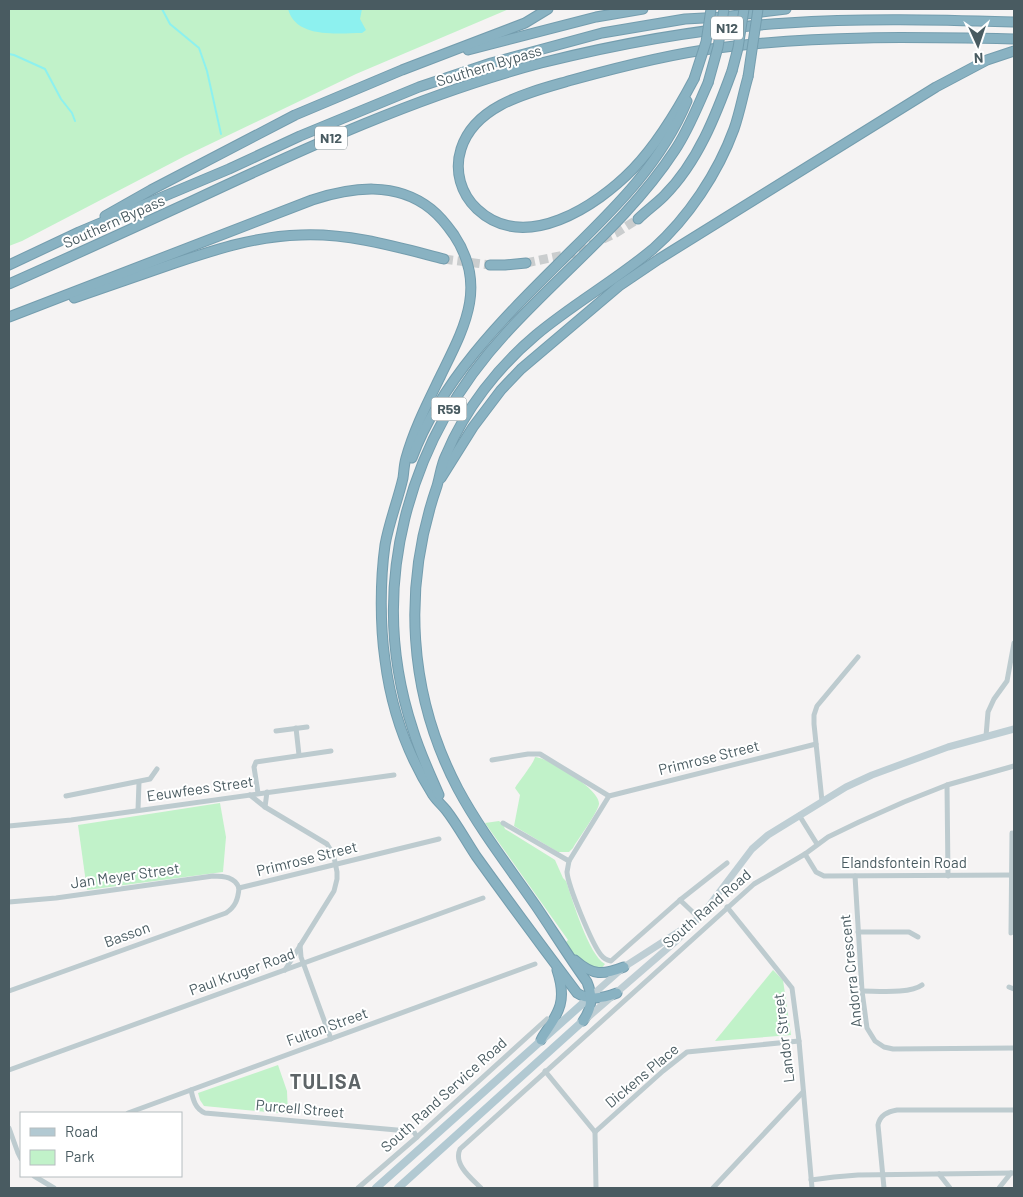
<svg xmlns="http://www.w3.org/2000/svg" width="1023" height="1197" font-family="Barlow,sans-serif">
<rect width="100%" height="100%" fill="#f5f3f3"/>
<g fill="#c1f2c9">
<polygon points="9,9 509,9 356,74 185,156 22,241 9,246"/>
<path d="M535 757C549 758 600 789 599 804 598 812 578 839 573 848L569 852H558L514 826 520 795 515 788C519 781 534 763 535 757Z"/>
<polygon points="220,803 226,837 223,872 87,890 78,825"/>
<path d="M499 821 503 824 505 829 552 858 555 860 563 878 566 881C573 901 588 954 605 964L598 972C584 969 572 955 566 942L568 940 485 823Z"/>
<polygon points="773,970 783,980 791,1035 715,1041"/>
<polygon points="278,1065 287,1091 288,1114 204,1106 200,1100 198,1093"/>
</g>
<path fill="#8df1ef" d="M288 9H362L360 19 366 30 362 33C338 33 296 39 288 9Z"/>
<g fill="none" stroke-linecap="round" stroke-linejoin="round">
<g stroke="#8df1ef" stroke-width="2">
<polyline points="162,9 170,24 199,48 207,71 221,134"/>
<polyline points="9,54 14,55 45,69 61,99 72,113 75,121"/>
</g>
<g stroke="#cacdce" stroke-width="9" stroke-dasharray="9 4.5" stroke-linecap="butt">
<polyline points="444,259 490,265"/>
<polyline points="526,263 574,253 616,233 638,219"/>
</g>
<g stroke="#749dae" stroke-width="11">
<g id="motorway">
<polyline points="468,50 596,17 643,9"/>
<path d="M694 79C677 111 658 143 633 169 597 206 525 254 477 209 461 194 454 171 461 149 475 104 531 92 572 80 619 67 669 54 718 48 817 35 915 37 1014 39"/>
<polyline points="105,216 151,190 295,115 402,70 525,23 548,9"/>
<path d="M638 219C646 211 656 204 664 196 698 162 716 115 732 71"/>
<polyline points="9,265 79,232 229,169 300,136 419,87 491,63 602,33 685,19 723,17 786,9"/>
<polyline points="490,265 505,265 526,263"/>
<path d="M9 284C70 257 131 229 192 201 305 148 420 95 541 63 621 43 704 28 787 23 863 18 938 20 1014 22"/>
<path d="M74 298C108 286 141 275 175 263 217 249 257 236 301 235 350 233 397 247 444 259"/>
<path d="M9 317 312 200C352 187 396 181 431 209 441 217 447 225 454 235 488 286 464 328 441 375 428 402 414 429 406 458 404 465 404 471 403 478 398 500 389 522 385 545 380 581 380 625 385 660 391 708 407 754 433 795 437 801 442 805 446 810 457 824 466 841 476 856 509 902 543 948 577 993 589 1001 604 998 617 993"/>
<path d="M412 458C443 375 509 313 570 252 616 207 662 162 687 101"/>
<polyline points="441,478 473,427 501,390 521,369 619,286 659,259 936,87 987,60 1014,51"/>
<path d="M439 795C430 774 420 753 413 730 366 588 407 440 507 332 563 271 630 219 675 150 689 129 698 105 708 83"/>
<path d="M575 960C593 976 603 975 624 967"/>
<path d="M583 1021C592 1009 593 996 587 982 569 957 553 931 536 906 509 867 480 830 458 789 408 694 402 587 437 486 440 476 441 465 446 455 465 409 498 367 536 335 573 304 616 280 653 249 688 218 718 173 734 129 740 112 743 94 748 77"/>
<path d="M541 1040 543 1036C560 1011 567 1000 557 970"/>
</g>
</g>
<g stroke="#bdcbcf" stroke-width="5">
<polyline points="296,728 299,755"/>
<polyline points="276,731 307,727"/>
<polyline points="986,736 988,712 994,699 1007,681 1014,643"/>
<polyline points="492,760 528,754 540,754 609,796"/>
<polyline points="947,785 948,876"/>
<polyline points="258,793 254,767 256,762 331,751"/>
<polyline points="250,795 265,807 327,844 330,849 334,857 337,872 337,879 334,891 285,970"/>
<polyline points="66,796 150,779 157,769"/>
<polyline points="822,801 814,724 814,715 817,706 858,657"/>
<polyline points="265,807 267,792"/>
<polyline points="138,810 139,782"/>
<polyline points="799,815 817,844"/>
<polyline points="503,823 569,861"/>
<polyline points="9,826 71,820 394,775"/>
<polyline points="805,854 816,872 824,876 1014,875"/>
<path d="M727 863 680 900 611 961C606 960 604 959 601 955 592 944 568 886 567 872L569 861 609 796 816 744"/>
<polyline points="855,876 862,991 867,1028 875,1041 884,1047 893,1049 1014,1048"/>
<polyline points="239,888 439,839"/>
<polyline points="680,900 699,918"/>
<path d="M9 902 56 898 213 876C224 876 235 877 239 888"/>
<polyline points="727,907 792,988 799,1041 812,1188"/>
<polyline points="858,932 909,932 918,937"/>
<polyline points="1011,933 1012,833"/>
<polyline points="300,945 301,957 331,1039"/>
<polyline points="1009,987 1014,989"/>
<path d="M9 991 226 913C235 907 238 900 239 888"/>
<path d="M862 991C878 991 910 994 922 985"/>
<polyline points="9,1070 483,898"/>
<polyline points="545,1071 595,1132 596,1188"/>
<path d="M191 1090C193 1099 195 1109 205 1113L408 1131 414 1132 417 1137"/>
<polyline points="128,1113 535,964"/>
<polyline points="9,1128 18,1153 21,1159"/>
<polyline points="595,1132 663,1071 687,1052 799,1041"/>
<polyline points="939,1174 950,1188"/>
<polyline points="34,1176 54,1188"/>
<polyline points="811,1180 834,1177 858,1175 1014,1173"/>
<polyline points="358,1188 417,1137 547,1019"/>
<path d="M481 1188C471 1178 453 1164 460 1149L754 884 805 854 828 837 859 822 904 802 947 785 1014 766"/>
<polyline points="713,1188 803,1092"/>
<path d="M884 1188 878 1125C880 1115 887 1112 897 1110H1014"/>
<polyline points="999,1188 1011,1173"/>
</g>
<g stroke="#beced4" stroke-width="7">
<polyline points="590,997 624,967 683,929"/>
<polyline points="586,1019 676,941 705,911 752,849 768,835 846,787 872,775 948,747 1014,729"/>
</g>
<g stroke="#b2c9d2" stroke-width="8">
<polyline points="376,1188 590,997"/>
<polyline points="398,1188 583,1021"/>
</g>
<use href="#motorway" stroke="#89b2c2" stroke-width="9"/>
<g stroke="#749dae" stroke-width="11" stroke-linecap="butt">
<g id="motorway-bridge">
<polyline points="732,71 738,48 744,9"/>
<polyline points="748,77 758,9"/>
<polyline points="694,79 706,42 711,9"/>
<polyline points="708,83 718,47 724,9"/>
</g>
</g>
<use href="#motorway-bridge" stroke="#89b2c2" stroke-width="9"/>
</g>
<g text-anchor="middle" stroke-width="4" stroke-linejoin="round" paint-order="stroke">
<g fill="#fff" stroke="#808c90" stroke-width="1">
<rect x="711" y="16.5" width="32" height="23" rx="4"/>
<rect x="315" y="126.5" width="32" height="23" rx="4"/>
<rect x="431.5" y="397.5" width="35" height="23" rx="4"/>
</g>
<g font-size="14" font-weight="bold" fill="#495b61">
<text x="727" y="33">N12</text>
<text x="331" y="143">N12</text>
<text x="449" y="414">R59</text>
</g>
<g font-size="15" fill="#495b61" stroke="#fff">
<text transform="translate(489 66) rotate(-17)" y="5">Southern Bypass</text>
<text transform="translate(114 222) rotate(-24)" y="5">Southern Bypass</text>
<text transform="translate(709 758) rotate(-14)" y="5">Primrose Street</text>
<text transform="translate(200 789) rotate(-8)" y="5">Eeuwfees Street</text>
<text transform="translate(307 859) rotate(-14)" y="5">Primrose Street</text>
<text x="904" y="868">Elandsfontein Road</text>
<text transform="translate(125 876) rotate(-8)" y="5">Jan Meyer Street</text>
<text transform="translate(707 909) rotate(-41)" y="5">South Rand Road</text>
<text transform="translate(127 935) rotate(-20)" y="5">Basson</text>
<text transform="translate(851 971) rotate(-96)" y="5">Andorra Crescent</text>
<text transform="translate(242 972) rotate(-20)" y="5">Paul Kruger Road</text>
<text transform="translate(327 1027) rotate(-20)" y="5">Fulton Street</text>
<text transform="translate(784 1038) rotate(-97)" y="5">Landor Street</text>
<text transform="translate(642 1076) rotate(-40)" y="5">Dickens Place</text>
<text transform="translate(444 1095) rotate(-42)" y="5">South Rand Service Road</text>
<text transform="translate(300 1109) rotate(5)" y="5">Purcell Street</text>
</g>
<g font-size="20" font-weight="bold" letter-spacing="1" fill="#5e6568" stroke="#fff">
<text x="326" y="1089">TULISA</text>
</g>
</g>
<rect width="1023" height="1197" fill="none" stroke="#495b61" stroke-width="20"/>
<rect x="20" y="1112" width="162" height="65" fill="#ffffff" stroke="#b6bdc0"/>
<rect x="30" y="1128" width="25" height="8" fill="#b2c9d2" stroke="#b6bdc0"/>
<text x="65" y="1137" font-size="15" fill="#495b61">Road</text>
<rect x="30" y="1150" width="25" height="15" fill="#c1f2c9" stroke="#b6bdc0"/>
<text x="65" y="1162" font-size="15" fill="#495b61">Park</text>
<g transform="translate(978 45) rotate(177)" stroke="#ffffff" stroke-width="4" paint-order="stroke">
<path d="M0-4L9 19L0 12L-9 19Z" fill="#495b61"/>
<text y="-8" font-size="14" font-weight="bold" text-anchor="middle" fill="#495b61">N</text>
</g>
</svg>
